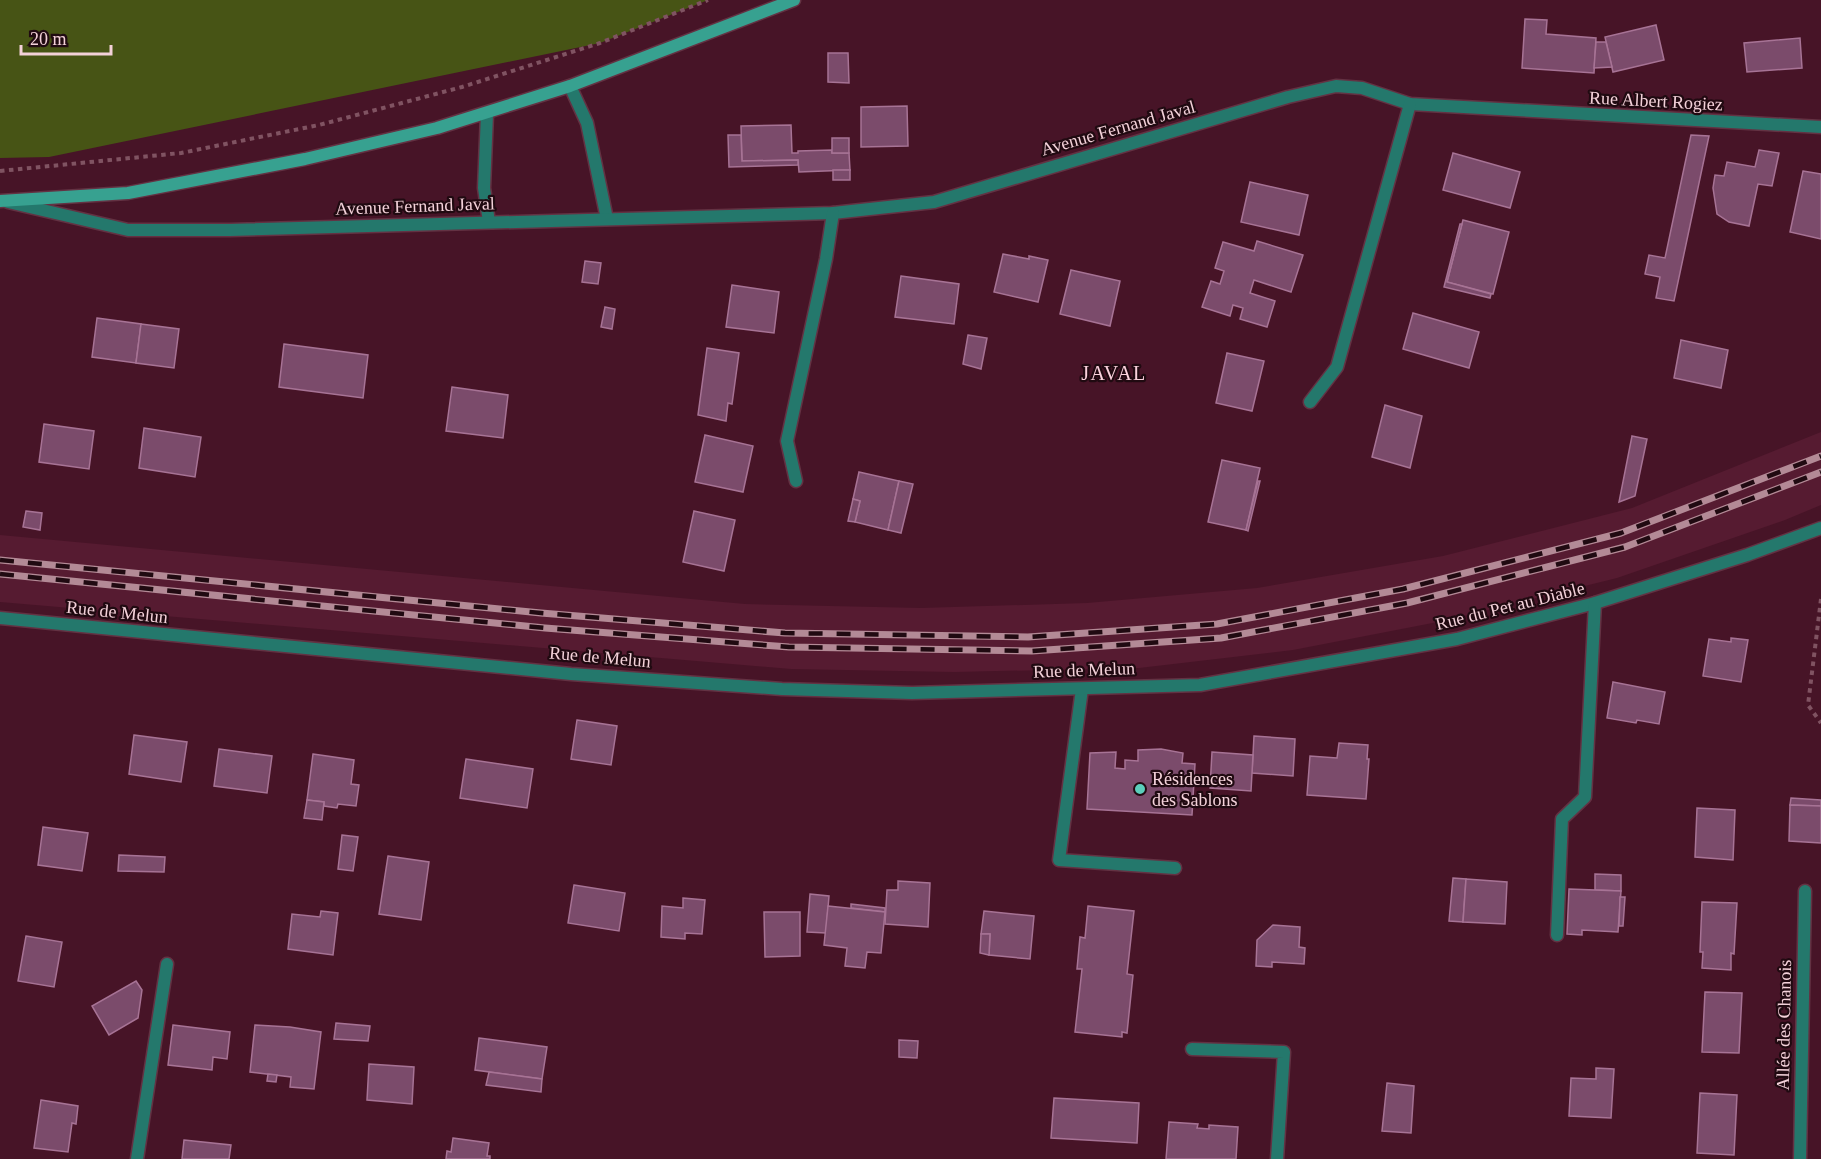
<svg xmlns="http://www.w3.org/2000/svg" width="1821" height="1159" viewBox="0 0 1821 1159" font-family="Georgia,serif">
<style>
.built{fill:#561b31}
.green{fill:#475415}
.building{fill:#7b4b6b;stroke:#a77395;stroke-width:1.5}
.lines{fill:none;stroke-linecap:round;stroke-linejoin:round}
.service-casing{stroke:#633243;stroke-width:15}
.minor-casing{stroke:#633243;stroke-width:15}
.secondary-casing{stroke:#633243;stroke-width:15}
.path{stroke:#805362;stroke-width:4;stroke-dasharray:4.5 4.5;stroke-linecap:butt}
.service{stroke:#24786c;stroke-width:12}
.minor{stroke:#24786c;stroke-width:12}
.secondary{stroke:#37a190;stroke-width:12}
.rail-casing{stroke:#b38a96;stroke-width:7}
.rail{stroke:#200a11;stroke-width:4.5;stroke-dasharray:14;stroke-linecap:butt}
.poi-dot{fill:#5bcebb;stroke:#200a11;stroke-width:2}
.labels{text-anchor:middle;stroke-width:4.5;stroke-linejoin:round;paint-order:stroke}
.street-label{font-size:18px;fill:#f3d1d9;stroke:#200a11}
.poi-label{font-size:18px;fill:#f3d1d9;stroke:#200a11;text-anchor:start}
.neighbourhood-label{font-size:20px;letter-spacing:1.5px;fill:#fbd2dd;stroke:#200a11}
</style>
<rect width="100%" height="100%" fill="#471427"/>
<!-- built -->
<polygon class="built" points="1821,432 1821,505 1785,520 1617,578 1448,620 1293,650 1139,668 954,672 791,669 0,602 0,535 745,604 921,608 1087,603 1257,588 1443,556 1632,508"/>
<!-- green -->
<polygon class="green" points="0,0 708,0 600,43 49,157 0,158"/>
<!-- building -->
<g class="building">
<polygon points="1525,19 1547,20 1546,34 1596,38 1594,73 1522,68"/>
<polygon points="1656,25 1664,60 1613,72 1605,37"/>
<polygon points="1800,38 1802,68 1747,72 1744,43"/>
<polygon points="1596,42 1606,42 1612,67 1594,68"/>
<polygon points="828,53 848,53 849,83 828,82"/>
<polygon points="907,106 908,146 861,147 861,107"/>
<polygon points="791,125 792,153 798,153 798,151 832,150 832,153 849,153 850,170 799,172 798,160 742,161 741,126"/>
<polygon points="728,135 741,135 742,161 798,160 798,165 729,167"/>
<polygon points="1691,135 1709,136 1674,301 1656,298 1660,277 1645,274 1649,255 1665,258"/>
<rect x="832" y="138" width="17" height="15"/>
<polygon points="1759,150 1779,153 1772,186 1758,184 1749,226 1729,222 1717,214 1713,188 1715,175 1724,176 1727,162 1755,167"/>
<polygon points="1453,153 1520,172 1510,208 1443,190"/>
<rect x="833" y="170" width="17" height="10"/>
<polygon points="1803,171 1821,174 1821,239 1790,232"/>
<polygon points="1250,182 1308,195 1299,235 1241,222"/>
<polygon points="1463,220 1509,232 1493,294 1447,282"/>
<polygon points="1460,224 1462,224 1447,282 1491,294 1490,298 1444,287"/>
<polygon points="1257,241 1303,255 1291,292 1254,280 1250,293 1275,301 1267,327 1240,319 1243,308 1233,305 1230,316 1202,307 1211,281 1220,284 1224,271 1215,268 1223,242 1254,251"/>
<polygon points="1003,254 1029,259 1029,256 1048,260 1038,302 994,292"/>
<polygon points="585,261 601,263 598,284 582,282"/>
<polygon points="1071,270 1120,281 1110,326 1060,314"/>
<polygon points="901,276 959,284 954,324 895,317"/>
<polygon points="732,285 779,292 774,333 726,327"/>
<polygon points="605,307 615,309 612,329 601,327"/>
<polygon points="1413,313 1479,332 1469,368 1403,349"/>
<polygon points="97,318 141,324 136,363 92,357"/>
<polygon points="141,324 179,329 174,368 136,363"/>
<polygon points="968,335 987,338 981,369 963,364"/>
<polygon points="1681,340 1728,350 1721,388 1674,378"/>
<polygon points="284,344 368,355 363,398 279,387"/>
<polygon points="707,348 739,353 732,404 728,403 726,421 698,415"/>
<polygon points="1227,353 1264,361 1252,411 1216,403"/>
<polygon points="452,387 508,395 503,438 446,431"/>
<polygon points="1385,405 1422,416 1410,468 1372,457"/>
<polygon points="44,424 94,431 89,469 39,462"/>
<polygon points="144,428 201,437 195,477 139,468"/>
<polygon points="705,435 753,446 743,492 695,482"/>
<polygon points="1632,436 1647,439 1635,496 1619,502"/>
<polygon points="1222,460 1260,468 1246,530 1208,522"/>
<polygon points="859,472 899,481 888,530 855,522 860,501 853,499"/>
<polygon points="899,481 913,484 901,533 888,530"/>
<polygon points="1258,481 1260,481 1248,531 1246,530"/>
<polygon points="853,499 860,501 855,522 848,521"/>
<polygon points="26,511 42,513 40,530 23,527"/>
<polygon points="694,511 735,520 724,571 683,562"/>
<polygon points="1731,638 1748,640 1741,682 1703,676 1709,639 1731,642"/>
<polygon points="1613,682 1665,692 1659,724 1637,720 1636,723 1607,718"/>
<polygon points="577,720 617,726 611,765 571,759"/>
<polygon points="134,735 187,742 181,782 129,774"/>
<polygon points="1254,736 1295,739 1293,776 1252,773"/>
<polygon points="1339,743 1368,745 1367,759 1369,759 1366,799 1307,795 1310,756 1337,758"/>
<polygon points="219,749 272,756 267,793 214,786"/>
<polygon points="1161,749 1183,753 1182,763 1195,764 1192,815 1087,809 1090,753 1116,752 1115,768 1125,769 1125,760 1138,761 1138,750"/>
<polygon points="1212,752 1253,755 1251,791 1210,788"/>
<polygon points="313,754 354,760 351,784 359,785 356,806 338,804 337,808 324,806 324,802 307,800"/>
<polygon points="466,759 533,769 527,808 460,798"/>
<polygon points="1791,798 1821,800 1821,806 1790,805"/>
<polygon points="307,800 324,802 322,820 304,818"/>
<polygon points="1790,805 1821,806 1821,843 1789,841"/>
<polygon points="1697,808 1735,810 1733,860 1695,857"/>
<polygon points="43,827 88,833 82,871 38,865"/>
<polygon points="342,835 358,837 353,871 338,869"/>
<polygon points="119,855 165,857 164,872 118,871"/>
<polygon points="388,856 429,862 421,920 379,914"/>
<polygon points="1595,874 1621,875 1621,891 1595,890"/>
<polygon points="1453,878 1466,879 1463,922 1449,921"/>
<polygon points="1466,879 1507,882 1505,924 1463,922"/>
<polygon points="898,881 930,883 928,927 885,924 887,890 898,890"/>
<polygon points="574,885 625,893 619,931 568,923"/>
<polygon points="1569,889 1621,891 1618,932 1582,930 1582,935 1567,934"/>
<polygon points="810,894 829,896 826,933 807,932"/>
<polygon points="1620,897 1625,897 1623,926 1619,926"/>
<polygon points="683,898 705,900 702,934 685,933 685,939 661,937 662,906 683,908"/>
<polygon points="1702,902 1737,903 1734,954 1731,953 1731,970 1702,968 1703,952 1700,952"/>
<polygon points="851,904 885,908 885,912 851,908"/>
<polygon points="828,906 885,912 881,953 867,952 865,968 845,966 847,948 824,945"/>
<polygon points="1088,906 1134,911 1127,974 1133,975 1127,1033 1122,1032 1122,1037 1075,1032 1082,969 1077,969 1080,937 1085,938"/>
<polygon points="321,911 338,913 333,955 288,949 292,914 320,917"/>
<polygon points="984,911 1034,916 1030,959 989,955 990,934 981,934"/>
<polygon points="764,912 800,912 800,956 765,957"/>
<polygon points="1273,925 1300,927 1299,947 1305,948 1304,964 1272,962 1272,967 1256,966 1257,940"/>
<polygon points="981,934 990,934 989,955 980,953"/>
<polygon points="26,936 62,942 54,987 18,981"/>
<polygon points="136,981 142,990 138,1018 109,1035 92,1006"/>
<polygon points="1705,992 1742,993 1739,1053 1702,1052"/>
<polygon points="336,1023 370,1026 368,1041 334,1039"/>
<polygon points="173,1025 230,1032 227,1059 213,1057 212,1070 168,1065"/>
<polygon points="255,1025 290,1027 321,1032 314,1089 290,1087 291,1077 250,1072"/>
<polygon points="479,1038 547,1047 542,1079 475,1070"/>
<polygon points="899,1040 918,1041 917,1058 899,1057"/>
<polygon points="369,1064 414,1067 412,1104 367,1100"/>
<polygon points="1596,1068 1614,1069 1611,1118 1569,1116 1571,1078 1596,1079"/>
<polygon points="489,1072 542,1079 541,1092 486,1085"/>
<polygon points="268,1074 277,1075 276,1082 267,1081"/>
<polygon points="1387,1083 1414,1086 1411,1133 1382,1131"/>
<polygon points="1700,1093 1737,1095 1734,1155 1697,1153"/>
<polygon points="1054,1098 1139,1103 1137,1143 1051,1138"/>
<polygon points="41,1100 78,1106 76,1124 72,1123 68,1152 34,1148"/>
<polygon points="1169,1122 1198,1124 1197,1128 1209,1129 1209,1125 1238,1127 1236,1159 1166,1159"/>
<polygon points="453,1138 489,1143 487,1156 490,1156 490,1159 446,1159 447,1151 451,1152"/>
<polygon points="184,1140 231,1145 229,1159 182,1159"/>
</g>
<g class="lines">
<defs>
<g id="service">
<polyline points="1082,689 1059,860 1175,868"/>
<polyline points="1192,1049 1284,1052 1277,1159"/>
<polyline points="137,1159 167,964"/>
</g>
<g id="minor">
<polyline points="570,86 587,123 607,219"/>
<polyline points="487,114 484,188 489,222"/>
<polyline points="8,202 128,230 230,230 833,213 934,202 1288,97 1336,86 1362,88 1410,104 1821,127"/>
<polyline points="1310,402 1337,367 1410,104"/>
<polyline points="796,481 787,441 826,259 833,213"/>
<polyline points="0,618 571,674 782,689 912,693 1200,685 1457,639 1595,603 1747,555 1821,528"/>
<polyline points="1557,935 1562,819 1585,797 1595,603"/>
<polyline points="1800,1159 1805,891"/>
</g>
<polyline id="secondary" points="0,201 128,193 305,159 437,128 570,86 794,0"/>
</defs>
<!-- service casing -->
<use href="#service" class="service-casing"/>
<!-- minor casing -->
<use href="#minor" class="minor-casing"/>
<!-- secondary casing -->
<use href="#secondary" class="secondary-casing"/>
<!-- path -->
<g class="path">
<polyline points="0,171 181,153 319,125 462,87 600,43 708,0"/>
<polyline points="1821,599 1808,705 1821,723"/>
</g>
<!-- service -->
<use href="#service" class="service"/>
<!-- minor -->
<use href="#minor" class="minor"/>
<!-- secondary -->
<use href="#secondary" class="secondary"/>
<defs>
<g id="rail">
<polyline points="0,560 541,613 785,633 1028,637 1217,624 1403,589 1621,533 1821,456"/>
<polyline points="0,574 545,628 789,647 1032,651 1221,638 1407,603 1625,547 1821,472"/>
</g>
</defs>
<!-- rail casing -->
<use href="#rail" class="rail-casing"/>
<!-- rail -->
<use href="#rail" class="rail"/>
</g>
<!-- markers -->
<circle class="poi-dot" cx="1140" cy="789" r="6"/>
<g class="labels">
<!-- street labels -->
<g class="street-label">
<text transform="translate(1656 101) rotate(3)" y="6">Rue Albert Rogiez</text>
<text transform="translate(1118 128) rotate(-16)" y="6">Avenue Fernand Javal</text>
<text transform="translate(415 206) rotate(-2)" y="6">Avenue Fernand Javal</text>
<text transform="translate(1510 606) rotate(-14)" y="6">Rue du Pet au Diable</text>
<text transform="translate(117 612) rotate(6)" y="6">Rue de Melun</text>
<text transform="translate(600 657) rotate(5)" y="6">Rue de Melun</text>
<text transform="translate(1084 670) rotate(-2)" y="6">Rue de Melun</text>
<text transform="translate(1784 1025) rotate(-89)" y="6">Allée des Chanois</text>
</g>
<!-- poi labels -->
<g class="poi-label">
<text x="1152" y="785">Résidences<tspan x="1152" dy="21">des Sablons</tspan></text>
</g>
<!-- neighbourhood labels -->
<g class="neighbourhood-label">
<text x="1114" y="380">JAVAL</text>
</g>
</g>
<!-- scale -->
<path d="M21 45v9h90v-9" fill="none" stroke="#f3d1d9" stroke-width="3"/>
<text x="30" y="45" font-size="18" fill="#f3d1d9" stroke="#200a11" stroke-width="4.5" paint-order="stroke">20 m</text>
</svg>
